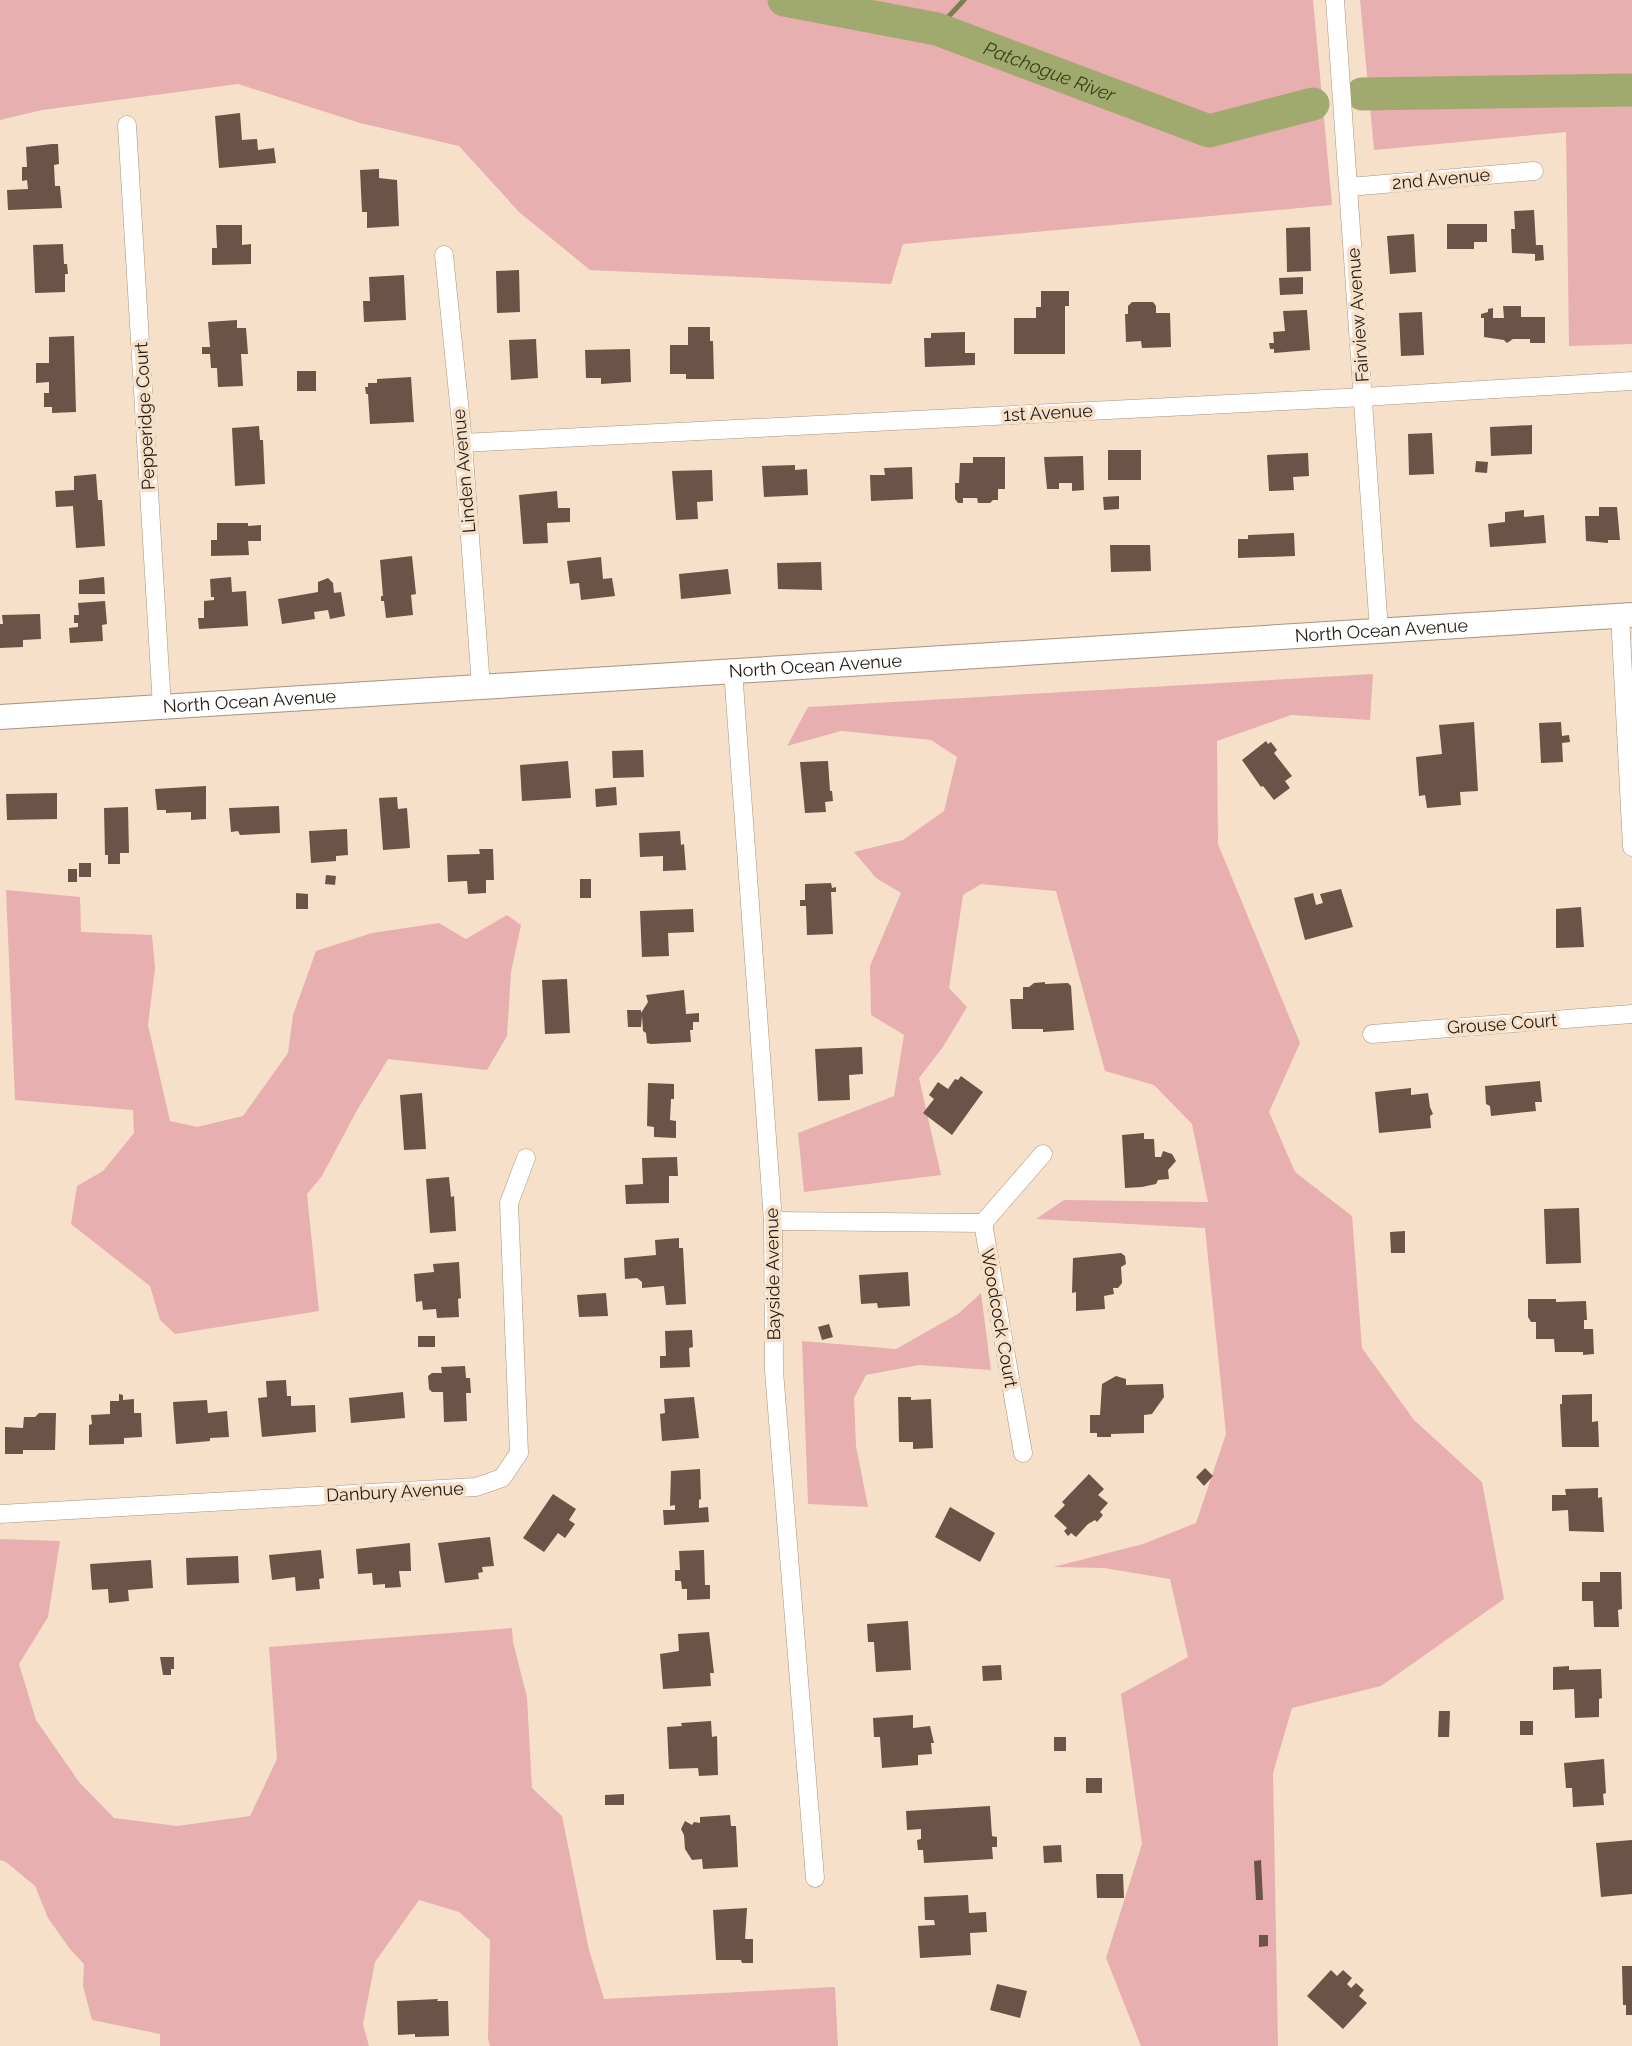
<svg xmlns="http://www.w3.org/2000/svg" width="1632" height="2046" viewBox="0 0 1632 2046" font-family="Raleway,sans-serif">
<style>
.green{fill:#e7afb0}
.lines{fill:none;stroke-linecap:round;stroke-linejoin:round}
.stream{stroke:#7a7f53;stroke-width:5}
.river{stroke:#a0aa6f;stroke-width:33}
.building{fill:#6c5247}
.street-casing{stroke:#a8937d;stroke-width:19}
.secondary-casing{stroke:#a8937d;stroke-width:26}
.street{stroke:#fff;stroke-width:18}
.secondary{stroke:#fff;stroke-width:24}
.labels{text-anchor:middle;stroke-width:7;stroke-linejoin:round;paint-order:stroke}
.street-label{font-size:18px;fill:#221a11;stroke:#f7e0c9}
.water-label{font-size:19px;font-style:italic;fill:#3b4114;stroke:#f7e0c9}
</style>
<rect width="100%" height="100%" fill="#f7e0c9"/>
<!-- green -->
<g class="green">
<polygon points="0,0 1313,0 1332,205 903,244 891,284 590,270 519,212 459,146 360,123 238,84 42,110 0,120"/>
<polygon points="1360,0 1632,0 1632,344 1569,346 1566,132 1374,150"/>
<polygon points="1373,674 1370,720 1291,715 1217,741 1218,844 1300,1043 1269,1112 1295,1172 1352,1216 1362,1348 1414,1420 1482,1482 1504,1599 1381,1686 1292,1708 1273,1773 1278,2046 1141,2046 1106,1958 1142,1844 1121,1694 1188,1657 1170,1579 1104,1568 1053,1567 1143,1544 1196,1523 1226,1434 1205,1228 1036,1219 1064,1200 1208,1202 1192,1124 1154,1085 1105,1071 1056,891 981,884 963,895 949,988 967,1007 943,1047 919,1078 941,1175 804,1192 798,1133 894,1096 904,1035 871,1015 870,966 901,893 876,878 854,852 903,840 944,811 957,757 931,740 841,731 787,746 808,707"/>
<polygon points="6,890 80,897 81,932 152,935 155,968 148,1025 170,1121 197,1127 243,1116 288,1053 293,1015 316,951 372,933 439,923 466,939 507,915 521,925 511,972 507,1036 487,1070 388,1059 356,1112 322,1176 307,1194 319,1311 175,1334 160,1320 150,1286 71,1224 77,1186 103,1171 134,1133 133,1110 15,1100"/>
<polygon points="981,1293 991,1370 919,1365 866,1375 854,1398 856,1446 868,1507 808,1504 802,1341 896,1349 958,1314"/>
<polygon points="0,1539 60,1541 48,1617 19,1664 36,1720 79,1782 114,1818 177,1826 250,1816 277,1759 269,1647 512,1628 513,1642 527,1697 532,1788 562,1816 589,1950 604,1999 835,1987 838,2046 490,2046 488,2039 490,1940 459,1912 419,1900 375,1962 363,2024 369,2046 160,2046 160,2034 92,2020 83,1986 84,1964 70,1949 48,1918 35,1886 6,1862 0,1860"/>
</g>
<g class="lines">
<!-- stream -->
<polyline class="stream" points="937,29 964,0"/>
<!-- river -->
<g class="river">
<path id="s1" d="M784,0l153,29 272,102 104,-27"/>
<polyline points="1362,94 1632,90"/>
</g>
</g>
<!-- building -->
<g class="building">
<polygon points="240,113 242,140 257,139 258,150 274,148 276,163 219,168 215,116"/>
<polygon points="52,144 58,144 59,164 54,165 55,186 60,186 62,208 8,210 7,190 28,189 27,180 22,181 22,167 27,167 26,147"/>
<polygon points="379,169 379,178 397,180 399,226 367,228 367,212 362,212 360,170"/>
<polygon points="1534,210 1536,245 1543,245 1544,260 1535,261 1535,254 1512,253 1511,229 1515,229 1514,211"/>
<polygon points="1447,224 1487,224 1487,242 1474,242 1474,249 1447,249"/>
<polygon points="216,225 242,225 242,245 251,244 251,264 212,265 212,248 217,248"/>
<polygon points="1310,227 1311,271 1287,272 1286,228"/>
<polygon points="1414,234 1416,272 1390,274 1387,236"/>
<polygon points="63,244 64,264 67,264 68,274 65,274 65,292 35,293 33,245"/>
<polygon points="519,270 520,312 497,313 496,271"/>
<polygon points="404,275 406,320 364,322 363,301 370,301 369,277"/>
<polygon points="1303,277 1303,294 1280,295 1279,278"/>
<polygon points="1041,291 1069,291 1069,306 1065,306 1065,354 1014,354 1014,318 1036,318 1036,307 1041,307"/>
<polygon points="1132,302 1153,302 1156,306 1156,313 1170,313 1171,347 1142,348 1141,341 1126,342 1125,314 1128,314 1128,306"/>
<polygon points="1503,306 1521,306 1521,317 1545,317 1545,343 1530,343 1530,339 1513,339 1507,343 1504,340 1484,337 1484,318 1481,318 1481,314 1488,312 1488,309 1493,308 1493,318 1504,318"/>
<polygon points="1307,310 1310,350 1274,353 1274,349 1270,349 1269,343 1274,343 1273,332 1285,331 1283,311"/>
<polygon points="1422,312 1424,355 1401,356 1399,313"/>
<polygon points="237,320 237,328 246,328 248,354 241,354 243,386 218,387 217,368 211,368 210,354 202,354 202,347 210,347 208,322"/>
<polygon points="688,327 710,327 710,341 713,341 714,379 686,379 686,374 670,374 670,345 688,345"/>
<polygon points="965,332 965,353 975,353 975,365 925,367 924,338 931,338 931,333"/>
<polygon points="74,336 76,412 52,413 52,407 44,407 44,393 49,393 49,382 36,383 36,363 49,363 49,337"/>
<polygon points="536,339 538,378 511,380 509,340"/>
<polygon points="630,349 631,382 601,384 601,378 586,378 585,350"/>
<rect x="297" y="371" width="19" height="20"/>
<polygon points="411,377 414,422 370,424 368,394 366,394 365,387 368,387 368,383 377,383 377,379"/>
<polygon points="1532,425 1532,454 1491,456 1490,427"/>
<polygon points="259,426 260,440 263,440 265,484 235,486 232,428"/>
<polygon points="1432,433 1434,474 1409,475 1408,434"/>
<rect x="1108" y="450" width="33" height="30"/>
<polygon points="1308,453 1309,476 1293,477 1294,490 1269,491 1267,455"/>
<polygon points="1083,456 1084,490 1072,491 1072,483 1059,483 1059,489 1047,489 1044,457"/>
<polygon points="973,457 1005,457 1005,489 998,489 998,500 993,500 990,503 978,503 977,498 963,498 963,503 958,503 955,499 955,483 959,483 960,463 973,463"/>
<polygon points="1476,461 1488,462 1487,473 1475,472"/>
<polygon points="795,465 795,470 807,469 808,495 764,497 762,466"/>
<polygon points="912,467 913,499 871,501 870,475 885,475 884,468"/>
<polygon points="712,470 713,501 697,502 698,519 676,520 672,471"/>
<polygon points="96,474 98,500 102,500 105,546 76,548 73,506 56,507 55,491 74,490 74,476"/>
<polygon points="557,491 558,508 570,508 570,522 547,523 548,543 523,544 519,495"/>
<polygon points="1119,496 1119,509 1104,510 1103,497"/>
<polygon points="1599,507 1617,507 1620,540 1608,540 1608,543 1586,541 1585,516 1599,516"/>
<polygon points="1524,510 1524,517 1544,515 1546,543 1490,547 1488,524 1505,522 1505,512"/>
<polygon points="217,523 248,523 248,526 261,525 261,541 248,541 249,555 211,556 211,540 217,540"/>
<polygon points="1294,533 1295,556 1238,558 1238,539 1248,539 1248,535"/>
<polygon points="1110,545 1150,545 1151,571 1111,572"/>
<polygon points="412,556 416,594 411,595 413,615 386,618 384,601 381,601 381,596 383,596 380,560"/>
<polygon points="601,557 603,579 612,578 615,596 581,600 579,583 570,584 567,561"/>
<polygon points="821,562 822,590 778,589 777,563"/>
<polygon points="728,569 731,594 681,599 679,574"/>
<polygon points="104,577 105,594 79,594 79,580"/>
<polygon points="231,577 232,592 246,591 248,626 199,629 198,618 204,618 204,601 214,600 214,597 211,597 210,579"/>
<polygon points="328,578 333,583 334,593 341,592 345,616 330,619 328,610 314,612 315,619 282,624 278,599 318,592 318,582"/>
<polygon points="105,601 107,624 102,625 103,641 70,643 69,628 78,627 78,623 74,623 74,615 79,615 78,603"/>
<polygon points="40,614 41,639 23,640 23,647 0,648 0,624 3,624 2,615"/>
<polygon points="1474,722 1478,791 1460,792 1461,805 1427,808 1425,795 1419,796 1416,757 1442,754 1439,725"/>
<polygon points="1561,722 1562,736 1569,735 1570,742 1562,743 1563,762 1541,763 1539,723"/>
<polygon points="1266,741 1268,744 1271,742 1277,750 1274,753 1292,776 1285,781 1290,788 1274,800 1263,786 1261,787 1242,760"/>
<polygon points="643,750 644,777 613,778 612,751"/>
<polygon points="568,761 571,798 522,801 520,765"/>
<polygon points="828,761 830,791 832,791 833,801 825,802 826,812 805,813 800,762"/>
<polygon points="206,786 206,819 191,820 191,812 166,813 166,810 157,810 155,789"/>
<polygon points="616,787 617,805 596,807 595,789"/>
<polygon points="57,793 57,819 7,820 6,794"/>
<polygon points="397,797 398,809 407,808 410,848 383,850 379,798"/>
<polygon points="279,806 280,833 240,835 238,831 231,832 229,808"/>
<polygon points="128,807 129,853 120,853 120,864 108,864 108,855 105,855 104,808"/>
<polygon points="347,829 348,855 336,856 336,861 311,863 309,831"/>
<polygon points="680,831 681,845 684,844 686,870 663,871 663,856 640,857 639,833"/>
<polygon points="479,849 493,849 494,880 486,880 486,893 468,894 467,881 448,882 447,855 480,854"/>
<rect x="79" y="863" width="12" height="14"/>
<rect x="68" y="869" width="9" height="13"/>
<polygon points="326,875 336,876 335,885 325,884"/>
<rect x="580" y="879" width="11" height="19"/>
<polygon points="831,883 832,888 836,887 836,892 831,892 833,934 807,935 806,906 800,906 800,900 805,900 805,884"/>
<polygon points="1341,889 1353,927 1305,940 1294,898 1313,893 1316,905 1323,903 1320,894"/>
<polygon points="296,893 308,894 308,909 296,909"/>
<polygon points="1581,907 1584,947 1556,948 1556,909"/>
<polygon points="693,909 694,932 668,933 669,956 642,957 640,911"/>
<polygon points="567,979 570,1033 545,1034 542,980"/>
<polygon points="1045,982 1045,984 1068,983 1071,986 1074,1030 1043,1032 1043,1029 1012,1029 1010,999 1023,999 1023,987 1029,987 1034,983"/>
<polygon points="684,990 686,1014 699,1013 699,1022 693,1022 693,1030 690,1030 691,1042 651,1044 647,1043 646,1033 643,1031 642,1016 641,1027 628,1027 627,1010 641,1010 641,1013 648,1002 646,995"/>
<polygon points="862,1047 863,1074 849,1075 850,1100 818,1101 815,1049"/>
<polygon points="961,1076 983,1092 952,1135 923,1113 934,1099 929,1095 938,1082 948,1089 955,1079 958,1080"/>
<polygon points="1540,1081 1542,1102 1535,1102 1536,1111 1491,1116 1490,1106 1486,1104 1485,1086"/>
<polygon points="648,1083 674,1084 674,1099 671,1099 670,1120 676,1121 676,1138 654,1137 654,1127 647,1126"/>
<polygon points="1411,1088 1411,1095 1428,1093 1430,1107 1433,1114 1430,1116 1431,1128 1379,1133 1375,1092"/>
<polygon points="422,1093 426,1149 404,1150 400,1095"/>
<polygon points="1144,1133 1144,1139 1154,1139 1155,1157 1161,1157 1163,1151 1172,1154 1176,1161 1168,1170 1169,1179 1158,1180 1156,1184 1142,1187 1125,1188 1122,1135"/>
<polygon points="677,1157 678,1176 669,1176 669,1203 626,1204 625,1185 643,1184 642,1158"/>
<polygon points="449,1177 451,1197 454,1196 456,1231 430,1233 426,1179"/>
<polygon points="1579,1208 1581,1263 1546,1264 1544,1209"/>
<polygon points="1405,1231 1405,1253 1391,1253 1390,1232"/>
<polygon points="679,1238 679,1248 683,1248 686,1304 666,1305 664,1286 642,1288 642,1282 637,1278 625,1279 624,1258 656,1255 655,1240"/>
<polygon points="1121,1253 1125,1256 1126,1264 1121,1267 1122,1283 1118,1288 1113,1288 1114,1294 1104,1296 1105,1309 1076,1311 1076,1292 1072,1293 1073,1258"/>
<polygon points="459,1262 461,1298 458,1299 459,1317 437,1318 436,1309 423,1310 422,1301 416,1302 414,1274 434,1272 433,1264"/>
<polygon points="908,1272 910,1306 878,1308 877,1303 861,1304 859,1275"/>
<polygon points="606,1293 608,1316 579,1317 577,1295"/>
<polygon points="1528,1299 1556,1299 1556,1302 1586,1301 1587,1320 1584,1320 1584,1329 1593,1329 1594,1354 1583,1355 1583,1352 1555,1352 1554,1339 1536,1339 1536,1322 1531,1322 1528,1317"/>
<polygon points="829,1324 833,1337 822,1340 818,1327"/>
<polygon points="692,1330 693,1347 689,1348 690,1367 660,1368 660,1356 666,1356 665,1331"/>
<rect x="418" y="1336" width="17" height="11"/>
<polygon points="465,1366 466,1378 470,1378 471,1393 466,1393 467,1421 444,1422 443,1392 432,1392 429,1389 428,1376 432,1373 442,1373 441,1367"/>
<polygon points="1116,1376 1126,1379 1126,1385 1163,1384 1164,1397 1152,1414 1144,1415 1144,1433 1111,1434 1111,1437 1097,1437 1097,1433 1090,1433 1090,1415 1100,1415 1102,1384"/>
<polygon points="286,1380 287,1396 291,1396 291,1406 315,1405 316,1432 262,1437 258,1398 267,1397 266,1381"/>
<polygon points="403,1392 405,1418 351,1423 349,1398"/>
<polygon points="119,1394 123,1395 123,1400 134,1399 134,1413 141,1413 142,1437 124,1438 124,1444 89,1445 89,1425 92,1424 91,1415 110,1414 110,1401 119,1401"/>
<polygon points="1592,1394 1592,1422 1598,1421 1599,1447 1562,1447 1560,1404 1562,1404 1562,1395"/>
<polygon points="694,1397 699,1438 662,1441 660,1414 665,1413 664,1399"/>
<polygon points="898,1397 911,1397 911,1400 931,1399 933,1448 913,1449 913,1442 899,1442"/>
<polygon points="207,1400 208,1413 227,1411 229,1437 210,1438 210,1441 176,1444 173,1402"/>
<polygon points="39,1413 56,1413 55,1450 23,1450 23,1454 5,1454 5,1427 23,1428 24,1417 35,1417"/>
<polygon points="1205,1468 1213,1476 1204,1486 1196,1477"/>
<polygon points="700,1469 701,1499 699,1500 699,1508 708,1507 709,1522 664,1525 663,1510 675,1510 675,1505 670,1506 671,1471"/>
<polygon points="1089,1474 1104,1489 1098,1495 1108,1503 1100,1512 1103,1515 1097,1522 1095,1520 1088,1524 1076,1537 1071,1533 1068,1536 1064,1531 1067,1528 1054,1516 1065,1505 1062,1502"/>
<polygon points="1598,1488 1598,1498 1602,1497 1604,1532 1569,1531 1568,1510 1552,1511 1552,1495 1566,1495 1565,1489"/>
<polygon points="553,1494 576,1509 569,1520 575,1524 565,1538 558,1533 544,1552 523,1538"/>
<polygon points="950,1507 995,1533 980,1562 935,1537"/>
<polygon points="490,1537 494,1566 482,1567 483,1572 478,1573 479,1579 445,1583 438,1543"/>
<polygon points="410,1543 411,1571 399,1571 401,1587 385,1588 385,1584 373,1585 372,1573 358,1574 356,1549"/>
<polygon points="321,1550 324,1578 319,1579 320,1589 296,1591 295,1577 272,1580 269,1555"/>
<polygon points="704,1550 705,1585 710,1585 710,1599 687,1600 687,1589 682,1589 681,1581 675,1581 675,1570 680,1570 679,1551"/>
<polygon points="238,1556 239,1583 187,1585 186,1558"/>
<polygon points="151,1560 153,1588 128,1590 129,1601 109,1603 108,1589 92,1590 90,1564"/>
<polygon points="1600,1572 1621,1572 1622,1609 1618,1610 1619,1627 1594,1627 1593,1601 1582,1601 1582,1582 1600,1582"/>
<polygon points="908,1621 911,1670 876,1672 874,1642 868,1642 867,1624"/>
<polygon points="709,1632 714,1673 710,1673 711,1686 663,1689 660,1654 679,1651 678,1634"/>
<polygon points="160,1657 174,1657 174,1669 171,1669 171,1675 163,1675"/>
<polygon points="1001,1665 1002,1680 983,1681 982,1666"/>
<polygon points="1569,1666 1569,1670 1601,1669 1602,1698 1599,1699 1599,1717 1575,1718 1574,1689 1553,1690 1553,1667"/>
<polygon points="1439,1711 1450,1711 1449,1737 1438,1737"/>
<polygon points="913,1715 913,1728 930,1726 934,1743 931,1743 932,1754 918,1755 918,1765 882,1768 880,1737 874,1737 873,1718"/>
<polygon points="711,1721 712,1737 717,1736 718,1775 699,1776 698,1768 669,1769 667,1727 682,1726 681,1723"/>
<rect x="1520" y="1721" width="13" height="14"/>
<rect x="1054" y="1737" width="12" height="14"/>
<polygon points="1604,1759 1606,1793 1603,1794 1604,1805 1573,1807 1572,1788 1566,1788 1564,1763"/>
<rect x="1086" y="1778" width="16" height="15"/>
<polygon points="624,1794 624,1805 605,1805 605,1795"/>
<polygon points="990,1806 992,1836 997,1837 997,1847 992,1847 993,1859 924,1863 923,1850 918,1850 917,1840 921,1839 921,1829 907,1830 906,1811"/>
<polygon points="730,1815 731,1826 736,1826 738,1867 703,1869 702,1859 692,1860 685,1849 684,1835 681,1829 685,1821 692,1825 694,1822 700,1823 700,1817"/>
<polygon points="1632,1840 1632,1894 1601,1897 1596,1843"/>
<polygon points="1061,1845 1062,1862 1044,1863 1043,1846"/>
<polygon points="1261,1860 1263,1900 1256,1900 1254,1861"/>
<polygon points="1096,1874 1123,1874 1124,1898 1097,1898"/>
<polygon points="968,1895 969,1913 986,1912 987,1932 970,1933 971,1955 920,1958 918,1926 935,1925 934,1920 925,1920 924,1897"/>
<polygon points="747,1908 745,1939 753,1939 753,1963 742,1963 741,1960 716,1960 713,1910"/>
<polygon points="1259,1935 1268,1935 1268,1946 1259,1947"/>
<polygon points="1622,1966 1632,1966 1632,2015 1626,2015 1626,2005 1623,2005"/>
<polygon points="1331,1970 1337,1976 1343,1970 1352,1978 1347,1984 1351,1988 1356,1983 1364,1990 1359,1996 1367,2003 1343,2029 1307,1996"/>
<polygon points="997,1984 1027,1991 1020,2018 990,2010"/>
<polygon points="438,1999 437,2001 448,2001 449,2036 415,2037 415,2034 398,2035 397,2001"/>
</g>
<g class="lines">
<defs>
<g id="street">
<polyline points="1335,0 1379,631"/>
<polyline points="127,125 162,707"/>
<polyline points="1349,187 1534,171"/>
<polyline points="444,255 463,443 481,686"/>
<polyline points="463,443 1364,397 1632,381"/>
<polyline points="1620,615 1632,847"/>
<polyline points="733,670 773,1221 774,1371 815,1878"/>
<polyline points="1372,1034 1632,1014"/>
<polyline points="773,1221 983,1223"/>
<polyline points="983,1223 1023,1453"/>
<polyline points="983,1223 1043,1154"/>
<polyline points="0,1514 476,1487 502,1478 519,1453 509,1203 526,1158"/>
</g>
<g id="secondary">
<path id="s2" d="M0,717l1632,-102"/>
</g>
</defs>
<!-- street casing -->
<use href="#street" class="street-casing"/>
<!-- secondary casing -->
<use href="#secondary" class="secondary-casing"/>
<!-- street -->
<use href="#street" class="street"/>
<!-- secondary -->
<use href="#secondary" class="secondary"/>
</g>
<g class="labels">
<!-- street labels -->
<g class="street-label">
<text transform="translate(1441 179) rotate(-5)" y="6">2nd Avenue</text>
<text transform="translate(1358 315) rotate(-94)" y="6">Fairview Avenue</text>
<text transform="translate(1048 413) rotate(-3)" y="6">1st Avenue</text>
<text transform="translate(145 416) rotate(-93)" y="6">Pepperidge Court</text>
<text transform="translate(464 471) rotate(-95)" y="6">Linden Avenue</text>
<text dy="6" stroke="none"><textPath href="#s2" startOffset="1384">North Ocean Avenue</textPath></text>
<text dy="6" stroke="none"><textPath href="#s2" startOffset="817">North Ocean Avenue</textPath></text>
<text dy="6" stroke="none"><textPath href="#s2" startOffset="250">North Ocean Avenue</textPath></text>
<text transform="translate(1502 1024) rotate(-4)" y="6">Grouse Court</text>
<text transform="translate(773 1274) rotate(-91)" y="6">Bayside Avenue</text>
<text transform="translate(999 1318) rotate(80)" y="6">Woodcock Court</text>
<text transform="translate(395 1492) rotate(-3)" y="6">Danbury Avenue</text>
</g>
<!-- water labels -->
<g class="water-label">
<text dy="7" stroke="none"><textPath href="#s1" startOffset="276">Patchogue River</textPath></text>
</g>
</g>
</svg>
